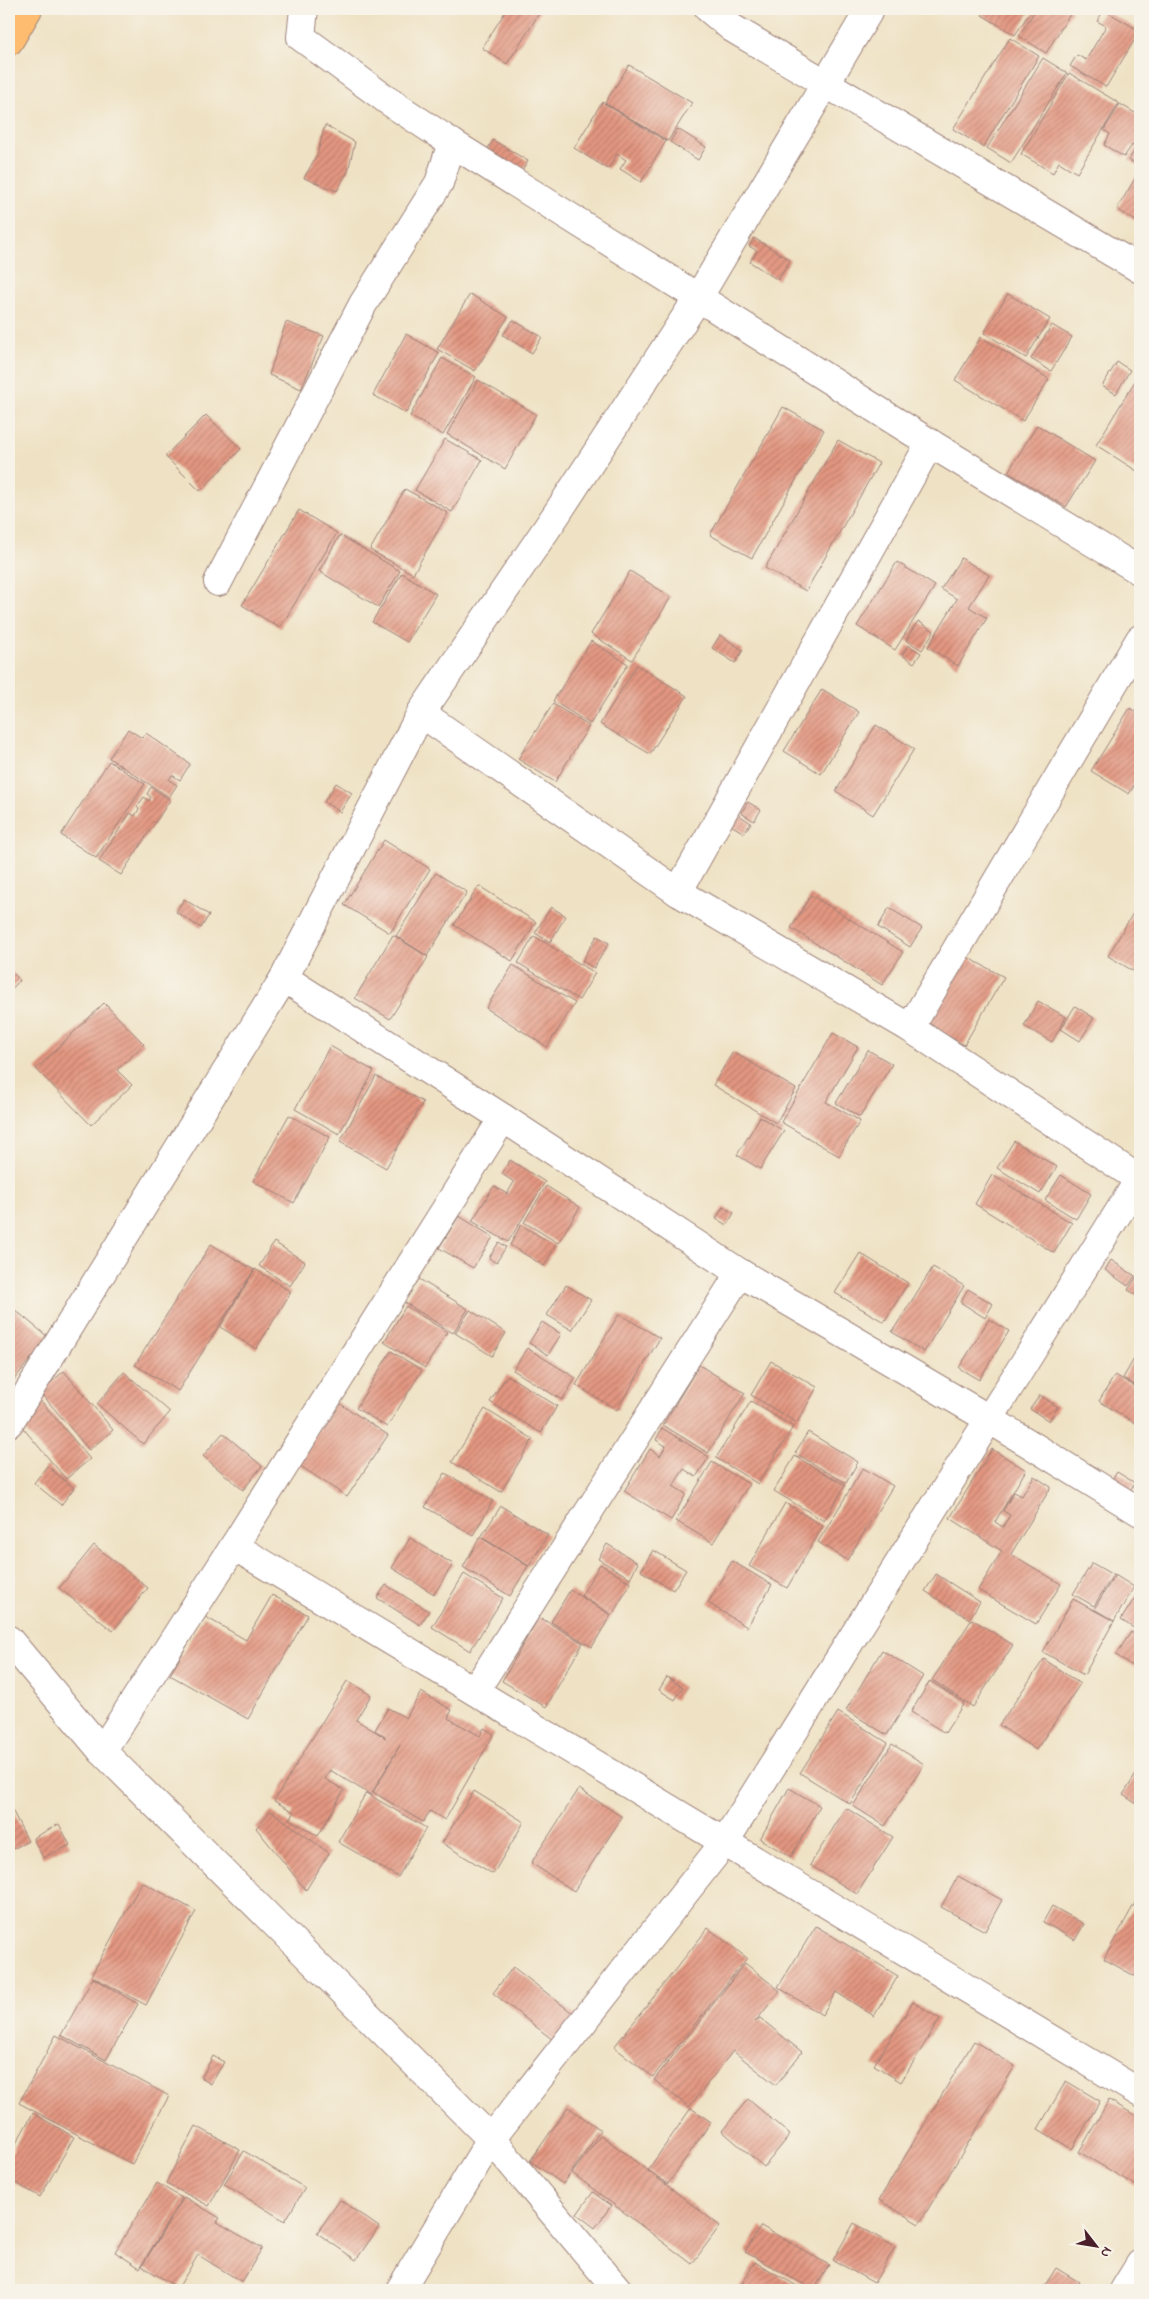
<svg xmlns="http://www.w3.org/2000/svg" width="1149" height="2299" viewBox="0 0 1149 2299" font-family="'Indie Flower',sans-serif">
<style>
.building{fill:url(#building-hatch)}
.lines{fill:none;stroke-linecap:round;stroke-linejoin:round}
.minor-casing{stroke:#9c8078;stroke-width:30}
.trunk-casing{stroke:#9c8078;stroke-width:30}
.minor{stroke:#fff;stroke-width:28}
.trunk{stroke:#febc70;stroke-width:28}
</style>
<defs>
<pattern id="building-hatch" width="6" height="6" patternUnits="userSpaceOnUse" patternTransform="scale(1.25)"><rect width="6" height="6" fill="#e39781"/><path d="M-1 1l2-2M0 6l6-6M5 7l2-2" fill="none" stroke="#ba7b6a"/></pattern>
</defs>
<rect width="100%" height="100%" fill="#f7f3e8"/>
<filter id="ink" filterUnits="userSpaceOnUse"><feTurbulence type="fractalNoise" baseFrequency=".02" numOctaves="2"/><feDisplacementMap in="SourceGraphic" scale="10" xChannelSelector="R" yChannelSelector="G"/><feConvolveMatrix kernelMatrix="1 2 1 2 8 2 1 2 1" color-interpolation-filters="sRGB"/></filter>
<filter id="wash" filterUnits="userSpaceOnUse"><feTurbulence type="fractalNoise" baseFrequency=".0096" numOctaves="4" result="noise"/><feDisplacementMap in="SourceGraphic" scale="20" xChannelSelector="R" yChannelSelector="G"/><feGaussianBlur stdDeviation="1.12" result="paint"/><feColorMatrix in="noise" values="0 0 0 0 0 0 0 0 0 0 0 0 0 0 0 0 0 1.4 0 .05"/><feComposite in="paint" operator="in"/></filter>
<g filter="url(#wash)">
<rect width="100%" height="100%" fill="#efe2c4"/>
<g id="blocks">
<!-- building -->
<g class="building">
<polygon points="507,9 534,9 540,12 507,64 482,48"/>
<polygon points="986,9 1032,9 1015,35 982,15"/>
<polygon points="1036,9 1069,9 1072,11 1046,53 1019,36"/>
<polygon points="1104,10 1140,31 1106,87 1070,66 1077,55 1086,60 1106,26 1097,21"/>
<polygon points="1010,38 1039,56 983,147 953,129"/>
<polygon points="1043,58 1067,73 1011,163 987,148"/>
<polygon points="629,65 692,103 668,141 605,103"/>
<polygon points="1069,73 1119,103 1077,173 1059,162 1053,173 1021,154"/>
<polygon points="602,102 666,141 641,182 620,169 626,160 617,154 608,169 574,148"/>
<polygon points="1120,104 1140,116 1140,167 1129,160 1136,148 1132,145 1124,157 1104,145 1110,134 1104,130"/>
<polygon points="325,125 355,142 348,171 337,191 304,178 317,155"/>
<polygon points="678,129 706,147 698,160 670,142"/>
<polygon points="493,140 528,161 517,179 482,158"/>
<polygon points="1140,170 1140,224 1117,209"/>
<polygon points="754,238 790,260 778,280 750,262 757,251 749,246"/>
<polygon points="470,294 508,317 475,371 437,349"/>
<polygon points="1008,294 1050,319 1026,358 984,333"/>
<polygon points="513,320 542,337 532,353 503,335"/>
<polygon points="286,322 324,336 301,389 269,375"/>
<polygon points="1052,325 1072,337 1051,371 1031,359"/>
<polygon points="406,334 439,353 406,413 373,395"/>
<polygon points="981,337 1049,379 1023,421 955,380"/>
<polygon points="442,358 476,377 443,435 410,416"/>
<polygon points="1117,362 1130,370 1116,394 1102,386"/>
<polygon points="478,380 536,414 505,469 447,434"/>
<polygon points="1135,381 1140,384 1140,473 1096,445"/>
<polygon points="783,407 824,430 752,558 710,535"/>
<polygon points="206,415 241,449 200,491 165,456"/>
<polygon points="1037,425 1095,461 1066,507 1008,472"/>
<polygon points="445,439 482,460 452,512 415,490"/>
<polygon points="838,440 879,463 806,591 765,568"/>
<polygon points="405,489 448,513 413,574 370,550"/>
<polygon points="299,510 337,533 280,628 242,605"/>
<polygon points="340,535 400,571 378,607 319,571"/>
<polygon points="961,558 989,575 969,607 987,618 958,666 928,647 957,599 941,589"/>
<polygon points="897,562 935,586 895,650 857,626"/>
<polygon points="630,571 671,597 632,660 591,634"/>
<polygon points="402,573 436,594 407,642 372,622"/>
<polygon points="918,621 934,631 922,650 906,640"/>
<polygon points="720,635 743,650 735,663 712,648"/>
<polygon points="591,641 628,664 590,724 553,701"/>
<polygon points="908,645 921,653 914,663 902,655"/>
<polygon points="637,665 687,696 650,754 600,724"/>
<polygon points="822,689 859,712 821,774 784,751"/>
<polygon points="553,704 589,726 555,782 518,759"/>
<polygon points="1130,708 1140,714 1140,776 1129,794 1091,771"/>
<polygon points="876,725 914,749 873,815 836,791"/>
<polygon points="128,729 142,738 146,733 190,764 180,780 172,775 169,780 177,785 169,797 109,758"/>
<polygon points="109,761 145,784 96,858 61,835"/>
<polygon points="336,783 352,793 340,812 324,802"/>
<polygon points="151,787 170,800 121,875 99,861 130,813 135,816 139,809 137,807 144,797 149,801 151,797 147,794"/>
<polygon points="748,802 761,810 754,821 741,813"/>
<polygon points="736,813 751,823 744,833 729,824"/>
<polygon points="384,840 430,869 390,933 344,905"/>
<polygon points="436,873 467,892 427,956 396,936"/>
<polygon points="479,886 536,922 512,961 454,925"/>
<polygon points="811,895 903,952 882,985 791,928"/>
<polygon points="184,899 209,915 201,928 176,912"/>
<polygon points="1140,901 1140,975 1108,956"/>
<polygon points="551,907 566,916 550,942 535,933"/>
<polygon points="889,908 922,928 910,947 878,927"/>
<polygon points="393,935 428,957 390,1019 355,998"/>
<polygon points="534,936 595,973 579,1000 518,963"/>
<polygon points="597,936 609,943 594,968 582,961"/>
<polygon points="967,957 1004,977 964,1045 928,1024"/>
<polygon points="513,965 575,1003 547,1047 486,1008"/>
<polygon points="9,969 20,980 9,992"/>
<polygon points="1038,1001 1066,1017 1052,1042 1024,1026"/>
<polygon points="104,1003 144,1044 117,1070 132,1085 91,1125 36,1069"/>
<polygon points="1075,1006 1094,1018 1080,1041 1061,1029"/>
<polygon points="833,1033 858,1047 826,1102 860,1121 839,1156 781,1122"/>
<polygon points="330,1046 374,1071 339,1134 295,1109"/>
<polygon points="868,1050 892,1064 860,1117 836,1103"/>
<polygon points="733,1052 796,1089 776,1123 713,1085"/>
<polygon points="376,1076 423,1102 386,1168 340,1142"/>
<polygon points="289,1115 330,1137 294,1203 253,1181"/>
<polygon points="760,1117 784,1131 760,1169 737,1155"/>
<polygon points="1014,1141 1057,1167 1040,1194 997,1168"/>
<polygon points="510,1160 545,1182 508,1242 472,1221 494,1186 507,1194 514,1182 502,1174"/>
<polygon points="992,1175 1072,1223 1054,1253 975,1204"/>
<polygon points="1061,1175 1091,1194 1076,1219 1045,1200"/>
<polygon points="546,1186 580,1207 558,1243 524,1222"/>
<polygon points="723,1207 734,1213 727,1225 716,1219"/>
<polygon points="459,1216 493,1237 473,1268 439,1248"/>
<polygon points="521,1225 556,1246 544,1266 510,1245"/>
<polygon points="274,1242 305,1262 290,1286 259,1266"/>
<polygon points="499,1242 506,1247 496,1263 489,1258"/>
<polygon points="211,1244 254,1270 178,1391 135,1365"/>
<polygon points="860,1253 908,1283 884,1322 835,1293"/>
<polygon points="1111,1260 1135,1276 1128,1286 1105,1270"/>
<polygon points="933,1267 964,1286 924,1352 892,1332"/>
<polygon points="255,1269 291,1292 256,1349 220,1327"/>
<polygon points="1140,1271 1140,1297 1128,1290"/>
<polygon points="419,1279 468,1309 453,1333 404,1302"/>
<polygon points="566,1285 591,1300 572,1330 547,1315"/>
<polygon points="968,1289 993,1304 985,1318 960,1302"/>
<polygon points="9,1305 48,1337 9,1386"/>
<polygon points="406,1306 447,1332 425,1368 384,1342"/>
<polygon points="470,1310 506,1333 492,1356 455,1333"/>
<polygon points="619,1314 660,1338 617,1410 576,1385"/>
<polygon points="989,1319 1009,1331 979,1380 959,1368"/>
<polygon points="542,1322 561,1334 548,1355 529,1343"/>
<polygon points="527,1348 576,1378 562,1400 513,1370"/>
<polygon points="391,1351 422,1370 387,1427 356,1408"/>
<polygon points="1138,1352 1140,1353 1140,1388 1123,1378"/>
<polygon points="771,1361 817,1387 797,1423 751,1395"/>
<polygon points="699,1365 745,1393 708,1453 663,1425"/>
<polygon points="64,1371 113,1430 89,1450 40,1392"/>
<polygon points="124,1372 170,1412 143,1444 97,1404"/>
<polygon points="507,1375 557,1406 541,1433 490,1402"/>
<polygon points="1115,1375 1140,1389 1140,1426 1099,1401"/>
<polygon points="1040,1395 1058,1407 1049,1421 1030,1409"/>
<polygon points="41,1401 90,1459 66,1479 17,1421"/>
<polygon points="336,1401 388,1435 347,1497 296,1463"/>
<polygon points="751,1401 793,1427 758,1484 716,1458"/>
<polygon points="485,1409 533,1439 501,1492 452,1462"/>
<polygon points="662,1428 709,1457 696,1477 684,1469 673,1486 686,1494 671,1520 624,1491 650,1449 660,1456 666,1446 656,1440"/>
<polygon points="808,1432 858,1462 846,1483 795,1453"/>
<polygon points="223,1433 262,1466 243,1490 203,1456"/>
<polygon points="992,1449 1026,1470 995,1522 1003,1527 1010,1515 1003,1511 1014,1492 1022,1496 1034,1476 1051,1487 1011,1554 1061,1584 1036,1624 978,1590 1002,1551 950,1518"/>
<polygon points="795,1456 845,1485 824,1521 774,1491"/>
<polygon points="712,1462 749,1484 713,1543 676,1521"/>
<polygon points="47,1466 74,1488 61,1505 34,1483"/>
<polygon points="863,1468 893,1486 847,1560 818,1542"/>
<polygon points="1117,1472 1135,1483 1125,1497 1108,1486"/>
<polygon points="445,1473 493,1501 473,1535 425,1507"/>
<polygon points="785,1503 823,1526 787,1588 749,1566"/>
<polygon points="501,1506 548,1535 529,1566 481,1537"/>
<polygon points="480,1537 528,1566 510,1596 463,1567"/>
<polygon points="410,1538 453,1564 434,1594 392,1568"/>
<polygon points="607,1544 638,1563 630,1578 598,1559"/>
<polygon points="94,1545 148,1588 113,1631 59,1588"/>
<polygon points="653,1550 686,1570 673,1590 641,1571"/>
<polygon points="732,1561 772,1585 747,1627 708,1603"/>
<polygon points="1092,1563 1113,1575 1094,1606 1073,1594"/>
<polygon points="600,1564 631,1583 612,1615 581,1596"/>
<polygon points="464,1574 503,1598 470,1651 432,1627"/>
<polygon points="936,1574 980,1602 969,1619 925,1591"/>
<polygon points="1115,1575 1134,1587 1114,1621 1094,1609"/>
<polygon points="386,1585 429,1611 420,1625 377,1598"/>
<polygon points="1140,1589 1140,1632 1121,1620"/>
<polygon points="570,1590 611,1615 592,1647 551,1622"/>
<polygon points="272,1595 308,1615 248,1719 170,1675 204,1616 246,1640"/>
<polygon points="1073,1599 1114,1621 1084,1675 1043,1652"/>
<polygon points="539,1617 583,1643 546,1707 502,1681"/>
<polygon points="972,1619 1013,1645 973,1707 932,1680"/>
<polygon points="1131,1632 1140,1638 1140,1671 1116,1655"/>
<polygon points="882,1650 923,1676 887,1735 846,1710"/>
<polygon points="1044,1659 1080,1684 1036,1750 999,1725"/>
<polygon points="667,1677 683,1687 675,1700 659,1690"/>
<polygon points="347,1681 371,1695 356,1720 386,1738 375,1730 388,1708 406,1718 421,1692 452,1710 448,1718 480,1736 484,1728 494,1734 445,1820 430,1811 423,1822 373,1792 400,1745 371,1795 330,1770 325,1779 344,1790 318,1836 289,1819 294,1812 274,1801"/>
<polygon points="930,1681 964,1703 945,1733 911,1712"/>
<polygon points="838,1712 888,1743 850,1804 800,1773"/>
<polygon points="892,1744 924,1764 885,1826 853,1806"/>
<polygon points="1140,1768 1140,1806 1123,1795"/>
<polygon points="789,1788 820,1806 791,1857 760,1839"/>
<polygon points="579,1789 622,1817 574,1891 531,1863"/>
<polygon points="474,1791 524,1822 493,1874 442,1843"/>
<polygon points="366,1793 426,1828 398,1877 338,1842"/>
<polygon points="9,1804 28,1841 9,1851"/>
<polygon points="846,1808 893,1837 857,1894 810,1865"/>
<polygon points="271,1811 329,1853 306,1890 256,1828"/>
<polygon points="59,1824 70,1845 43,1858 33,1838"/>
<polygon points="958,1876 1002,1900 985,1931 941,1907"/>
<polygon points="142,1882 196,1911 146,2005 91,1976"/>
<polygon points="1136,1901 1140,1904 1140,1979 1104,1959"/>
<polygon points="1052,1906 1084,1924 1075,1940 1043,1922"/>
<polygon points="816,1926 898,1976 874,2016 836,1992 822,2015 778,1987"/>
<polygon points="708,1928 747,1958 653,2077 614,2047"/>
<polygon points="745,1963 780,1991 755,2022 760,2018 802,2052 776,2085 733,2051 689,2107 654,2080"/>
<polygon points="513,1967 579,2018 558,2044 493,1993"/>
<polygon points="93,1978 138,2004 106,2060 61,2035"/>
<polygon points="913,2002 940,2019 901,2082 874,2065"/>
<polygon points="56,2035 169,2096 132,2164 19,2103"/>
<polygon points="974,2041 1015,2066 919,2224 879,2200"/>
<polygon points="213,2056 224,2062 211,2084 201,2078"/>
<polygon points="1066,2081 1100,2101 1072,2149 1038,2129"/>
<polygon points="748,2099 790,2135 764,2167 722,2131"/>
<polygon points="1109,2100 1140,2118 1140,2188 1079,2152"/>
<polygon points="568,2107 601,2130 563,2184 530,2161"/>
<polygon points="691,2108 711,2122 668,2184 648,2170"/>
<polygon points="33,2113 74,2137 40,2197 9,2179 9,2156"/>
<polygon points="196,2126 240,2150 209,2206 166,2183"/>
<polygon points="601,2135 720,2226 692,2264 572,2173"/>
<polygon points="244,2151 305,2188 285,2221 224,2184"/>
<polygon points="157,2183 182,2198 140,2268 115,2252"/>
<polygon points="593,2192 611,2206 595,2228 577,2214"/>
<polygon points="184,2197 220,2218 217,2222 262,2248 242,2282 198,2255 178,2288 142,2266"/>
<polygon points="340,2200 379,2227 356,2260 317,2233"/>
<polygon points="854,2223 895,2247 874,2283 833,2260"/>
<polygon points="761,2226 829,2265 814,2290 745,2252"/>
<polygon points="755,2262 799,2287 798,2290 738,2290"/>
<polygon points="1056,2268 1079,2282 1074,2290 1042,2290"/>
</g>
</g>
</g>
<g filter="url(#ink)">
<use href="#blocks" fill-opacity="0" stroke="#9c8078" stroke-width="1"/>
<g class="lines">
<defs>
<g id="minor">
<polyline points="304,9 301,37 387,100 452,143 930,443 1140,571"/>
<polyline points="709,9 732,28 1140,269"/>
<polyline points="218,582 363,304 439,183 452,143"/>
<polyline points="421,713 678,892 910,1028 1139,1179"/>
<polyline points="678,892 930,443"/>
<polyline points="284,978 503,1118 740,1273 989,1419 1140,1512"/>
<polyline points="910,1028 1140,639"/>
<polyline points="9,1423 284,978 421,713 556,515 698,298 870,9"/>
<polyline points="234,1546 1140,2093"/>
<polyline points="9,1640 102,1751 491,2139 618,2290"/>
<polyline points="475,1691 740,1273"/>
<polyline points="102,1751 234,1546 503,1118"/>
<polyline points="400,2290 491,2139 724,1843 1140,1178"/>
<polyline points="1124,2290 1140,2264"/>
</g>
<polyline id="trunk" points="9,41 28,9"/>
</defs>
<!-- minor casing -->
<use href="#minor" class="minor-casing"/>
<!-- trunk casing -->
<use href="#trunk" class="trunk-casing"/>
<!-- minor -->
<use href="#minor" class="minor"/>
<!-- trunk -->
<use href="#trunk" class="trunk"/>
</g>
</g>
<!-- margin -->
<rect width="1149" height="2299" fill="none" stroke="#f7f3e8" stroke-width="30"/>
<!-- north arrow -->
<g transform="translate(1096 2246) rotate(121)" stroke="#f7f3e8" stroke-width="4" paint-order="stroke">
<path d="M0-4L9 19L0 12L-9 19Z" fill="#4a1f2b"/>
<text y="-8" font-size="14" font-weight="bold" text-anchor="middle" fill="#4a1f2b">N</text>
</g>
</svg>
